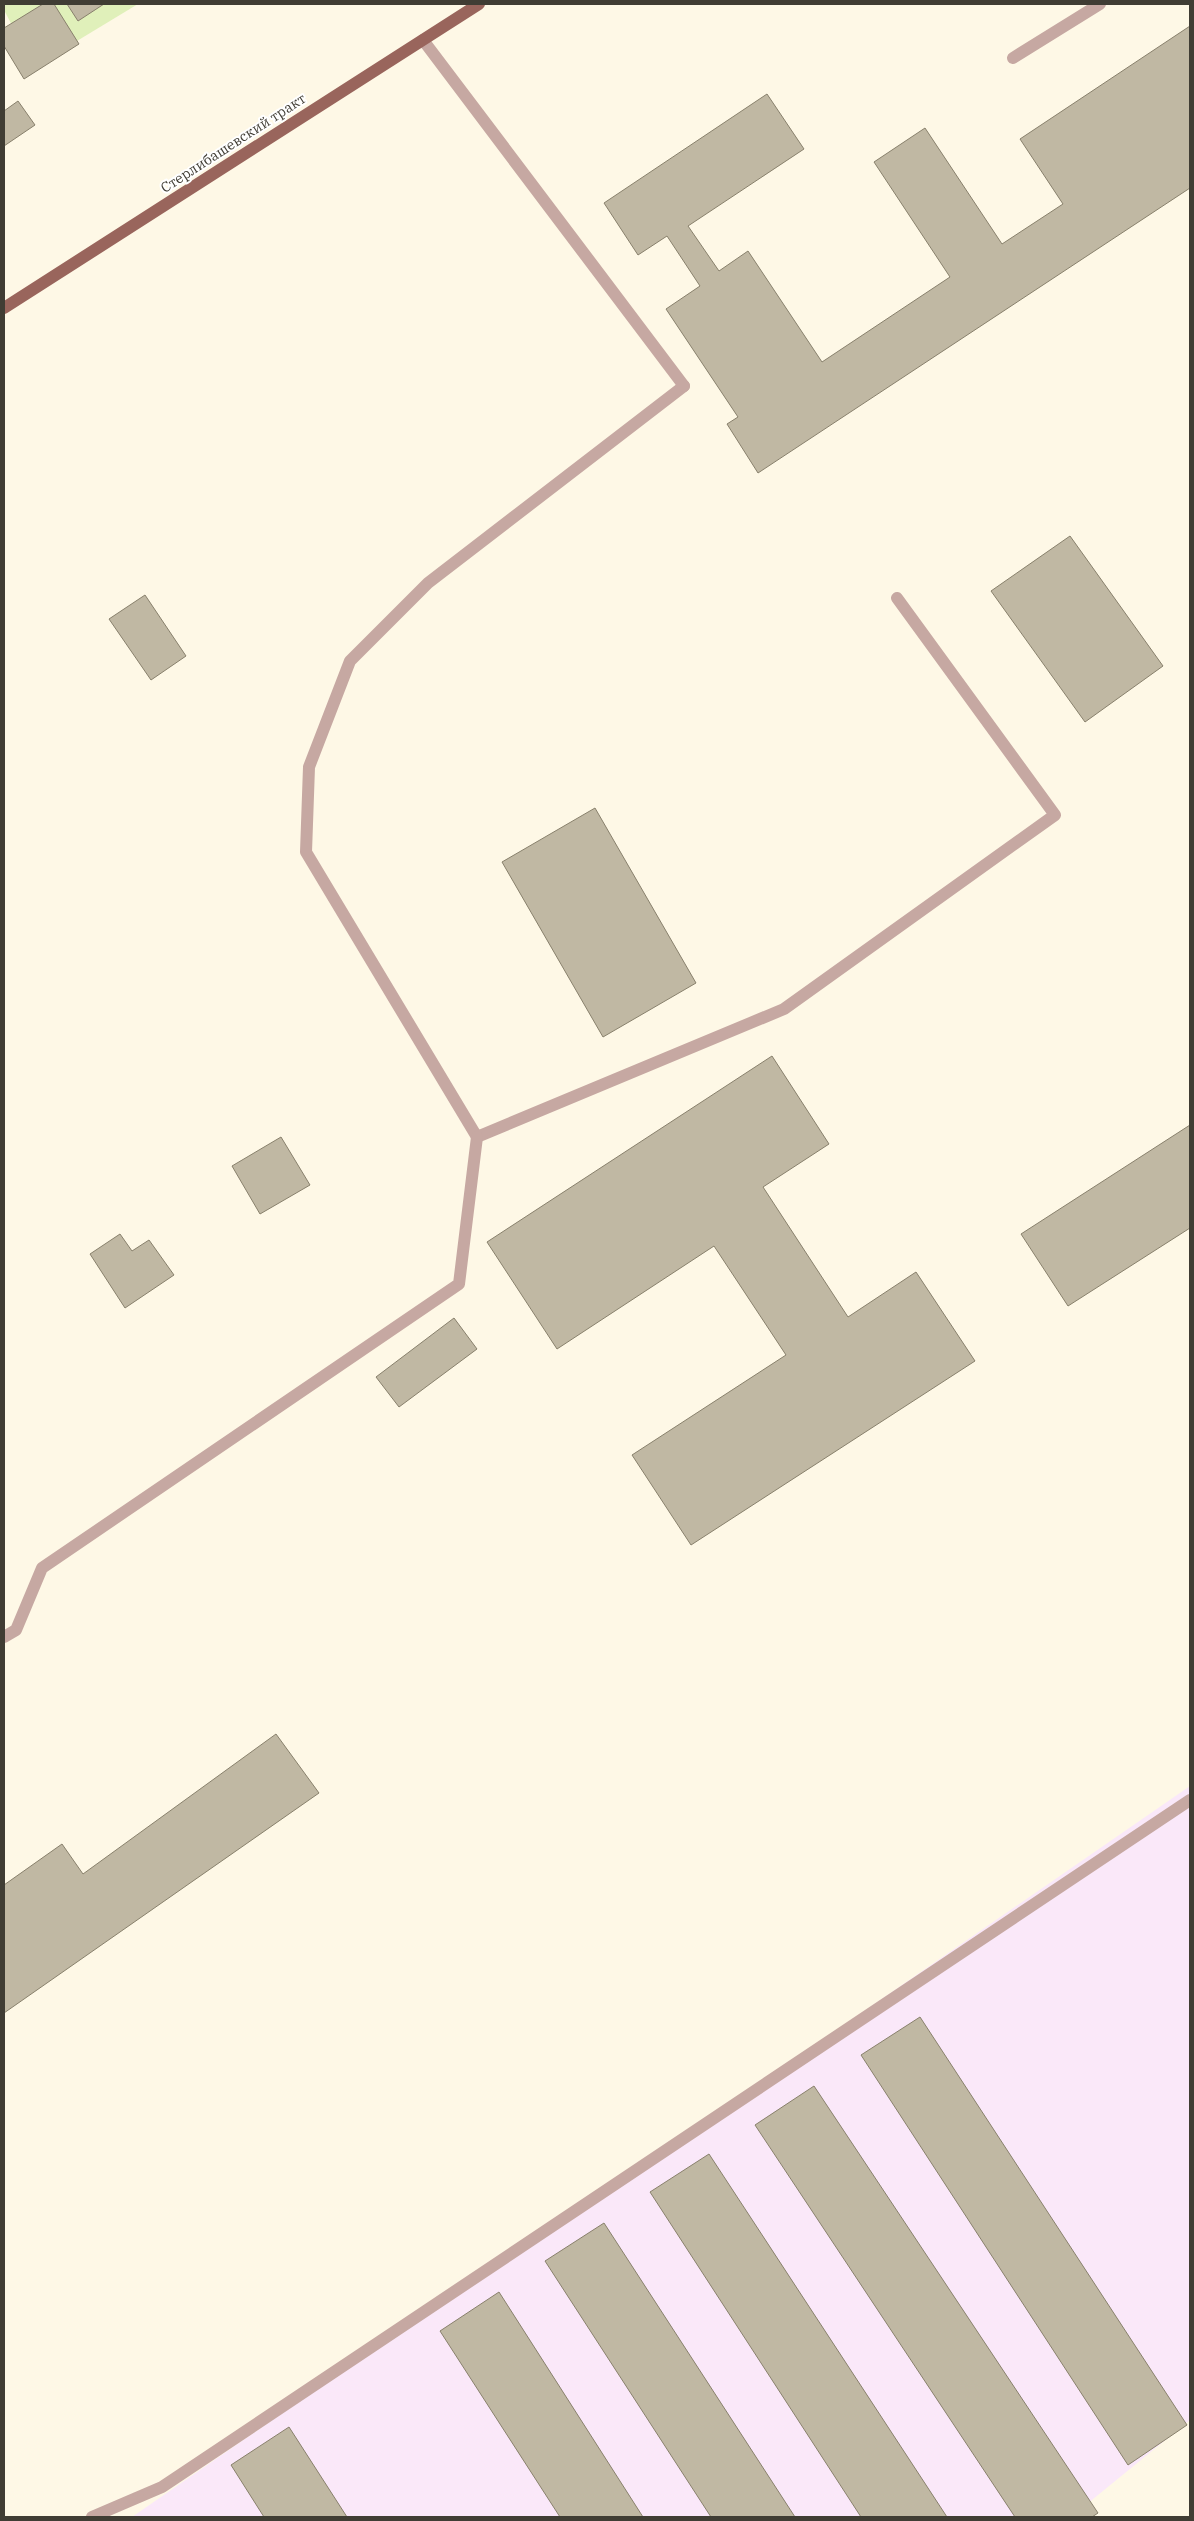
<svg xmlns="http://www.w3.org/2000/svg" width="1194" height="2521" viewBox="0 0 1194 2521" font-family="'IBM Plex Serif',serif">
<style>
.industrial{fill:#fae8f9}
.green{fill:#e0f0ba}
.building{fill:#c0b8a3;stroke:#88806c}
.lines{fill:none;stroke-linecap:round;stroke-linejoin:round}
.lane{stroke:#c6a8a2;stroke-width:12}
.street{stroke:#c6a8a2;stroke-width:12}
.primary{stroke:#99655c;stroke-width:12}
.labels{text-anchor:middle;stroke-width:4;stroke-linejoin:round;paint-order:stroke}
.street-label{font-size:14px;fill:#403d34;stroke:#fff}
</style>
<rect width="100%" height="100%" fill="#fef8e6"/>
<!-- industrial -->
<polygon class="industrial" points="1190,1786 1190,2420 1071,2517 132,2517"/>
<!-- green -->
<polygon class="green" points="4,4 138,4 34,67 4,10"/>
<!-- building -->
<g class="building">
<polygon points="43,4 54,4 79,44 24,79 4,46 4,28"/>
<polygon points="67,4 104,4 78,21"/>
<polygon points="1190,26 1190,188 758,473 727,424 738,417 666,309 700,286 667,236 638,255 604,203 767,94 804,149 688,226 719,271 748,251 822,362 950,277 874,162 925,128 1002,244 1063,204 1020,139"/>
<polygon points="18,101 35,125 4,146 4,111"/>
<polygon points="1070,536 1163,666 1085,722 991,591"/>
<polygon points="145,595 186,656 151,680 109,619"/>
<polygon points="595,808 696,983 603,1037 502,862"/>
<polygon points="772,1056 829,1144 763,1187 848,1317 916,1272 975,1361 691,1545 632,1455 786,1355 714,1246 557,1349 487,1242"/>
<polygon points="1190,1125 1190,1228 1068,1306 1021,1234"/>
<polygon points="281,1137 310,1185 260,1214 232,1166"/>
<polygon points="120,1234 132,1251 149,1240 174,1275 125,1308 90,1254"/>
<polygon points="454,1318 477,1349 399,1407 376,1377"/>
<polygon points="276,1734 319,1793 4,2013 4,1885 62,1844 83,1874"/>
<polygon points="920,2017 1187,2425 1128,2465 861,2055"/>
<polygon points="814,2086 1098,2513 1092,2517 1015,2517 755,2125"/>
<polygon points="709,2154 947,2517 861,2517 650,2192"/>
<polygon points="604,2223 795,2517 711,2517 545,2261"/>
<polygon points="499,2292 643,2517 560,2517 440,2331"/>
<polygon points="289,2427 347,2517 264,2517 231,2465"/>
</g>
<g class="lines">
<!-- lane -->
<g class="lane">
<polyline points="684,386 428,583 350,661 309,767 306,852 477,1137 784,1009 1055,815 897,598"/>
<polyline points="4,1637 16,1630 42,1568 459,1284 477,1137"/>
<polyline points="92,2517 162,2487 1190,1800"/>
</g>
<!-- street -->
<g class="street">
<polyline points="423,40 684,386"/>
<polyline points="1013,58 1100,4"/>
</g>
<!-- primary -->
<polyline class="primary" points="4,308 479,4"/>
</g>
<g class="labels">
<!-- street labels -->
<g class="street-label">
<text transform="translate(233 143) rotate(-33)" y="5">Стерлибашевский тракт</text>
</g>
</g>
<!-- border -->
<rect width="1194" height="2521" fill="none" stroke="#403d34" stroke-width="10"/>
</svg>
